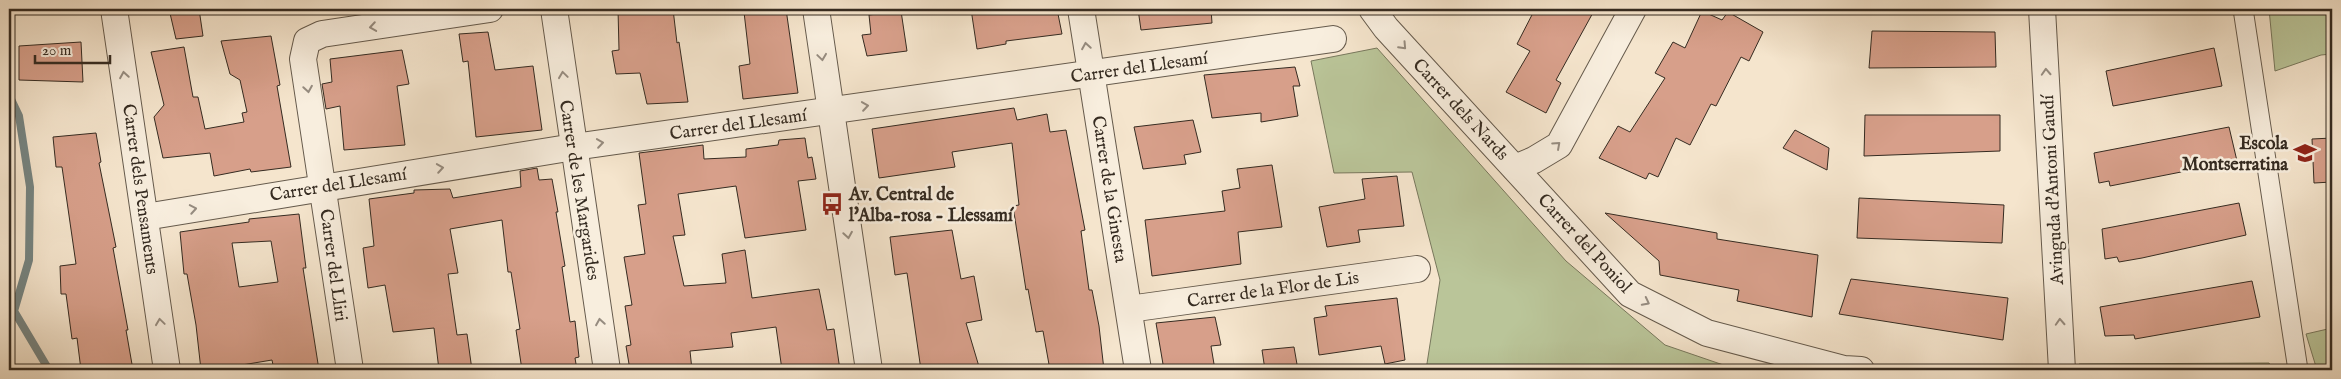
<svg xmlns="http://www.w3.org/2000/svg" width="2341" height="379" viewBox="0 0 2341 379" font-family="'IM FELL English',serif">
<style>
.green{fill:#bac599;stroke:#78785d}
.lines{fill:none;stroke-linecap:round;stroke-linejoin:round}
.stream{stroke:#758380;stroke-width:8}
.building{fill:#d79f8a;stroke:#352b21;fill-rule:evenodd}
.pedestrian-casing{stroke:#655a4c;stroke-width:21}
.minor-casing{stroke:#655a4c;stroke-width:28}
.pedestrian{stroke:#f8eede;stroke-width:19}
.minor{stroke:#f8eede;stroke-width:26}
.oneway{stroke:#968c80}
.labels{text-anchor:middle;stroke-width:5;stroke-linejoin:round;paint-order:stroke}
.street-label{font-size:18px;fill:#352b21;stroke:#f8eede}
.poi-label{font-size:18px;font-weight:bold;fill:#352b21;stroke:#f8eede;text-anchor:end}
</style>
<rect width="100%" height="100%" fill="#f5e5cd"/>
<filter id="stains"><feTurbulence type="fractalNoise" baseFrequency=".004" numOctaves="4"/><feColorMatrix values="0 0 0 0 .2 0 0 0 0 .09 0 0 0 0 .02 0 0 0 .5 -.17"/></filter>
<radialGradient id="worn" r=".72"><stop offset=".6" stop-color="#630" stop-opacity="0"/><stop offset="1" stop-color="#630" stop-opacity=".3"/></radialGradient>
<!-- green -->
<g class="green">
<polygon points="2269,9 2332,9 2332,54 2321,55 2275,71"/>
<polygon points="1377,48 1566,261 1665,345 1738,370 1426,370 1440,280 1412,172 1334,173 1311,61"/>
<polygon points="2332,328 2332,370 2317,370 2306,334"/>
<polygon points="2269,363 2273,370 2079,370 2079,364"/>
</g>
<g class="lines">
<!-- stream -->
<polyline class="stream" points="9,95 19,116 30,187 29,260 14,311 49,370"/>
</g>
<!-- building -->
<g class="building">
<polygon points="169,9 199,9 203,36 176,39"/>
<polygon points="618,9 673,9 677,43 679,42 688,102 647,104 640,73 616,74 612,51 619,50"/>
<polygon points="767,9 786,9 798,93 743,99 739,66 750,64 744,12"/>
<polygon points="971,9 1057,9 1062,34 1006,41 1006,44 977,49"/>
<polygon points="1138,9 1211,9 1212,23 1141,30"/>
<polygon points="1535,9 1595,9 1556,80 1561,83 1546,113 1506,92 1530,51 1517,44"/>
<polygon points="901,11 907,51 867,56 862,35 871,34 869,15"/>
<polygon points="1702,11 1722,20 1728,12 1763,32 1749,61 1741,57 1716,106 1711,104 1690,145 1676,138 1658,177 1649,173 1646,179 1599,158 1618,126 1630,132 1665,78 1655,73 1673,42 1685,48"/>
<polygon points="1872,31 1995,32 1996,67 1869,68"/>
<polygon points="488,32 495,70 533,66 542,130 476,137 468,61 463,62 459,34"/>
<polygon points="271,36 280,85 277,86 291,167 251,172 250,169 214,176 210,153 163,158 154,117 164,105 151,52 184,47 193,97 198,97 205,129 244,122 242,113 247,112 240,80 230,74 221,41"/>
<polygon points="81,42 83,82 19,80 19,46"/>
<polygon points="2214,48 2222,86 2113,106 2106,71"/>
<polygon points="402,50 409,84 397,86 405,145 344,150 340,106 326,109 322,84 332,82 330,59"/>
<polygon points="1295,67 1300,86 1293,86 1298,116 1261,122 1261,113 1212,118 1204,75"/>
<polygon points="1014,108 1017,120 1047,114 1050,132 1066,130 1085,230 1081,231 1089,290 1092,290 1099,326 1104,370 1050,370 1043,331 1036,332 1028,289 1026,290 1013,206 1019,205 1012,143 952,152 955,167 879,178 872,129"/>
<polygon points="1865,115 2000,115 2000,151 1864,156"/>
<polygon points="1193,120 1201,152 1184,155 1186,164 1143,169 1134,127"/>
<polygon points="2229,127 2237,161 2110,186 2109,181 2099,183 2094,153"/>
<polygon points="1795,130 1829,148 1827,170 1783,148"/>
<polygon points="96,133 101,162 99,163 116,247 113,248 128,330 126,330 133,370 81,370 77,338 72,339 66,294 61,294 60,266 76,264 62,167 56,167 53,137"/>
<polygon points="805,138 808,158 812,157 816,179 798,181 806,230 745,238 736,186 678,194 685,235 673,236 684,286 726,283 722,254 745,250 752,298 819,289 827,330 834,329 840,370 782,370 776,327 731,333 733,347 690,351 692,370 657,370 657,368 630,370 626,346 631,345 625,306 632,305 624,257 645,254 638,205 646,204 639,153 703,145 704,159 746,157 746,149 778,145 779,140"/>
<polygon points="2332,138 2332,182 2314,183 2312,139"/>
<polygon points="1272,165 1282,227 1238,232 1241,264 1152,276 1145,220 1225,211 1222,191 1240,188 1237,169"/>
<polygon points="537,168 539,180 552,179 558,212 556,212 565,266 562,267 570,322 575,321 579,357 575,358 577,370 522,370 516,330 520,329 511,272 508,272 502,220 450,229 458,273 448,274 457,335 467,334 472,370 439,370 434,328 393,332 385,285 368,288 363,248 374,246 369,199 414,193 414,190 450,189 453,198 521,187 520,171"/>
<polygon points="1397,176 1404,226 1358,230 1360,242 1327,247 1319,207 1365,199 1362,179"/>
<polygon points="1859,198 2004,205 2002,243 1857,238"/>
<polygon points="2239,203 2246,235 2142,258 2119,262 2117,257 2105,259 2102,229"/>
<polygon points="1605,213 1717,233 1717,239 1818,255 1812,317 1737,301 1739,290 1660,275 1659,261"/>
<path d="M299,214l7,54h-3l16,102h-45l-2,-10 -60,10h-11l-5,-45 -9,-51h-3l-4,-42 69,-10v-3zM271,241l7,41 -39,5 -7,-44z"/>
<polygon points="952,230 961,279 974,276 982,320 966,323 980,370 921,370 907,273 895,275 890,237"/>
<polygon points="1851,279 2008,298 2003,340 1839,314"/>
<polygon points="2252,281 2260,317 2135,339 2134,335 2105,336 2100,307"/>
<polygon points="1397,298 1405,360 1385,364 1381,346 1319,355 1314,318 1327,316 1325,306"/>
<polygon points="1215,317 1221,345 1211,346 1215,370 1164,370 1156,323"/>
<polygon points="1294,347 1298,370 1265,370 1262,350"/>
</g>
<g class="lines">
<defs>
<polyline id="pedestrian" points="2243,9 2298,370"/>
<g id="minor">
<polyline points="114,9 167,370"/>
<polyline points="554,9 607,370"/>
<polyline points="816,9 869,370"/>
<polyline points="1081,9 1138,370"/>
<polyline points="1372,9 1386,28 1630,294 1707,333 1844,369 1861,370"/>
<polyline points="2042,9 2062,370"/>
<polyline points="1515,168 1534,160 1559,145 1633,9"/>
<polyline points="145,217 574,147 1333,39"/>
<polyline points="1129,309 1417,269"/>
<polyline points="350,370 303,59 307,41 322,34 490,9"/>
</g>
</defs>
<!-- pedestrian casing -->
<use href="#pedestrian" class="pedestrian-casing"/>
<!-- minor casing -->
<use href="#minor" class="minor-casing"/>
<!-- pedestrian -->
<use href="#pedestrian" class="pedestrian"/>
<!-- minor -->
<use href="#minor" class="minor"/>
</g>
<!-- one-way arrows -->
<defs><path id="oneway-chevron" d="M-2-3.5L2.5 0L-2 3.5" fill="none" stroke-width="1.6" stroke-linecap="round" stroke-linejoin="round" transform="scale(1.25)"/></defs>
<g class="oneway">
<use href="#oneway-chevron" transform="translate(373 27) rotate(171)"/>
<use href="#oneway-chevron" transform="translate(1086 46) rotate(-99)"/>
<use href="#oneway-chevron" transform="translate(1403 46) rotate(47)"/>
<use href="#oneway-chevron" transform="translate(822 57) rotate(82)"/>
<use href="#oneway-chevron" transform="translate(2046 72) rotate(-93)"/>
<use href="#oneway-chevron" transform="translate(124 75) rotate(-99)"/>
<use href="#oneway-chevron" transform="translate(563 75) rotate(-98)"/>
<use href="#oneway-chevron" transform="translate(308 89) rotate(81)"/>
<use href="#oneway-chevron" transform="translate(865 106) rotate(-8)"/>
<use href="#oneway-chevron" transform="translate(600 143) rotate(-8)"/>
<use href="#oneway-chevron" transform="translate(1557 145) rotate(-42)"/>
<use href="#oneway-chevron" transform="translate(440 168) rotate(-9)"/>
<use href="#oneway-chevron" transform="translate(193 209) rotate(-10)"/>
<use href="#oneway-chevron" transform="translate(848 235) rotate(81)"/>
<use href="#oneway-chevron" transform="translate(1646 302) rotate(27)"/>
<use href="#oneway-chevron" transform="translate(160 322) rotate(-98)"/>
<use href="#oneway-chevron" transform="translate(600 322) rotate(-99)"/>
<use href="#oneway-chevron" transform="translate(2060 322) rotate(-93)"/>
</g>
<!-- icons -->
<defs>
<symbol id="school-bare" viewBox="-9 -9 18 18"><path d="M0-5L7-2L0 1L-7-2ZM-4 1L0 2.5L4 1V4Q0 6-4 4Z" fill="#8f2418" stroke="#f8eede" stroke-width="2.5" paint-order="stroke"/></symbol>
<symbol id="bus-bare" viewBox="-9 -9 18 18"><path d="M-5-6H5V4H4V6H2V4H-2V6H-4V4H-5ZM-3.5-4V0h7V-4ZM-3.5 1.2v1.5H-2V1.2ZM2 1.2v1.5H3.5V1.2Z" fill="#8f2418" stroke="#f8eede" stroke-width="2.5" paint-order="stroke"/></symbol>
</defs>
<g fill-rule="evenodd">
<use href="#school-bare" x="2289" y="137" width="32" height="32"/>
<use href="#bus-bare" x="816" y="188" width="32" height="32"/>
</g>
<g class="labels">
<!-- street labels -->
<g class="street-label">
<text transform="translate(1139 67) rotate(-8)" y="6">Carrer del Llesamí</text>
<text transform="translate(1461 109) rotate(47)" y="6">Carrer dels Nards</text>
<text transform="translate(738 124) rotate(-8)" y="6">Carrer del Llesamí</text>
<text transform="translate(338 184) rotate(-9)" y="6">Carrer del Llesamí</text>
<text transform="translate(141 189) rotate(82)" y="6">Carrer dels Pensaments</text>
<text transform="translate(1110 189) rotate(81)" y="6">Carrer de la Ginesta</text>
<text transform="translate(580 190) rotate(81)" y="6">Carrer de les Margarides</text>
<text transform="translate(2052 190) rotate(-93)" y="6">Avinguda d'Antoni Gaudí</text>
<text transform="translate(1585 243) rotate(47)" y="6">Carrer del Poniol</text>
<text transform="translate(334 265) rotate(82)" y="6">Carrer del Lliri</text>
<text transform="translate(1273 289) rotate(-8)" y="6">Carrer de la Flor de Lis</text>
</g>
<!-- poi labels -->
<g class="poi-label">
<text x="2288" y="149">Escola<tspan x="2288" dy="21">Montserratina</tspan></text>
<text x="849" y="200" text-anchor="start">Av. Central de<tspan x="849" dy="21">l'Alba-rosa - Llessamí</tspan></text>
</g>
</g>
<!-- margin -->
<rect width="2341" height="379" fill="none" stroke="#f5e5cd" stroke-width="30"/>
<rect x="10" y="10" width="2321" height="359" fill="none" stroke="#352b21" stroke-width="2.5"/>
<rect x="15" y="15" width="2311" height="349" fill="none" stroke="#352b21"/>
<!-- scale -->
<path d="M35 55v8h75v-8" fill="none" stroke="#352b21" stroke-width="2.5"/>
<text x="42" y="55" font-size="15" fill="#352b21" stroke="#f8eede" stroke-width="4" paint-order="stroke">20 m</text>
<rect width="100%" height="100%" filter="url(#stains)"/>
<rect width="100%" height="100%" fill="url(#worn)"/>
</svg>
